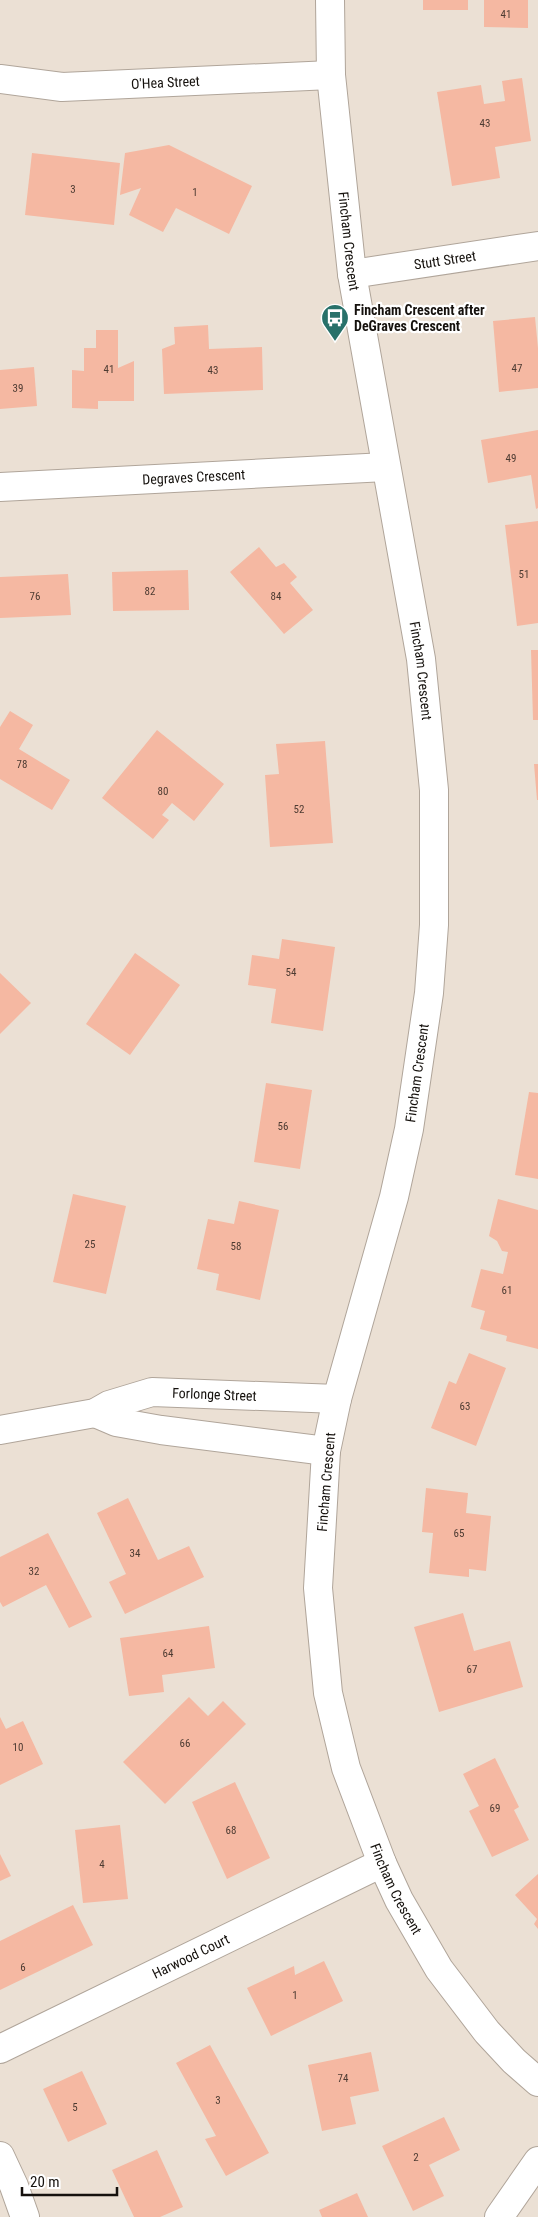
<svg xmlns="http://www.w3.org/2000/svg" width="538" height="2217" viewBox="0 0 538 2217" font-family="'Roboto Condensed',sans-serif">
<style>
.building{fill:#f5b8a2}
.lines{fill:none;stroke-linecap:round;stroke-linejoin:round}
.minor-casing{stroke:#b0a59a;stroke-width:30}
.minor{stroke:#fff;stroke-width:28}
.labels{text-anchor:middle;stroke-width:4.5;stroke-linejoin:round;paint-order:stroke}
.number-label{font-size:11px;fill:#4d3b32}
.street-label{font-size:14px;fill:#15110d;stroke:#fff}
.poi-label{font-size:14px;font-weight:bold;fill:#15110d;stroke:#fff;text-anchor:start}
</style>
<rect width="100%" height="100%" fill="#ebe0d4"/>
<!-- building -->
<g class="building">
<rect x="423" y="0" width="45" height="10"/>
<polygon points="484,0 528,0 528,28 484,27"/>
<polygon points="522,78 531,141 495,147 500,178 452,186 437,92 481,85 484,104 505,101 502,81"/>
<polygon points="169,145 252,186 229,234 176,208 163,232 129,215 141,188 120,195 125,153"/>
<polygon points="32,153 120,163 114,225 25,215"/>
<polygon points="535,317 538,348 538,388 499,392 493,321"/>
<polygon points="208,325 209,349 262,347 263,390 164,394 162,349 175,344 174,327"/>
<polygon points="96,330 118,330 118,368 134,361 134,401 98,401 98,409 72,408 72,370 84,371 84,348 96,348"/>
<polygon points="34,367 37,406 0,409 0,370"/>
<polygon points="538,430 538,508 536,509 531,475 488,483 481,440"/>
<polygon points="538,521 538,623 517,626 505,525"/>
<polygon points="259,547 276,567 284,563 297,577 290,583 313,610 284,634 230,572"/>
<polygon points="188,570 189,610 113,611 112,572"/>
<polygon points="68,574 71,615 0,618 0,577"/>
<polygon points="531,650 538,650 538,720 533,720"/>
<polygon points="10,711 33,725 19,749 70,780 52,810 0,779 0,727"/>
<polygon points="157,730 224,784 194,821 172,803 162,815 169,820 153,839 102,798"/>
<polygon points="325,741 333,843 270,847 265,775 279,774 276,744"/>
<polygon points="534,764 538,764 538,800 537,800"/>
<polygon points="282,939 335,947 323,1031 271,1023 276,989 248,985 252,955 279,959"/>
<polygon points="135,953 180,985 130,1055 86,1024"/>
<polygon points="0,973 31,1003 0,1034"/>
<polygon points="266,1083 312,1090 300,1169 254,1162"/>
<polygon points="529,1092 538,1093 538,1179 515,1175"/>
<polygon points="73,1194 126,1206 106,1294 53,1282"/>
<polygon points="498,1199 538,1210 538,1349 506,1341 507,1336 480,1329 485,1311 471,1307 481,1269 503,1274 508,1252 502,1251 497,1241 489,1236"/>
<polygon points="239,1201 279,1210 260,1300 216,1290 219,1274 197,1269 208,1219 234,1224"/>
<polygon points="469,1353 506,1368 476,1446 431,1428 449,1381 456,1384"/>
<polygon points="426,1488 468,1493 466,1513 491,1516 486,1571 469,1569 469,1577 429,1573 433,1533 422,1532"/>
<polygon points="128,1498 158,1560 189,1546 204,1577 125,1614 109,1582 126,1574 97,1513"/>
<polygon points="48,1533 92,1617 69,1628 46,1585 3,1607 0,1602 0,1557"/>
<polygon points="463,1613 474,1651 510,1641 523,1687 439,1712 414,1627"/>
<polygon points="209,1626 215,1668 162,1675 164,1692 129,1696 120,1638"/>
<polygon points="189,1697 208,1716 223,1701 246,1724 165,1804 123,1762"/>
<polygon points="0,1717 6,1729 23,1721 43,1764 0,1785"/>
<polygon points="495,1758 519,1807 514,1810 529,1840 492,1857 469,1811 479,1806 463,1774"/>
<polygon points="235,1782 270,1858 227,1879 192,1802"/>
<polygon points="120,1825 128,1899 83,1903 75,1830"/>
<polygon points="0,1854 11,1876 0,1881"/>
<polygon points="538,1874 538,1929 534,1924 537,1919 515,1895"/>
<polygon points="73,1905 93,1945 0,1990 0,1941"/>
<polygon points="324,1961 343,2001 271,2036 247,1988 294,1966 295,1975"/>
<polygon points="210,2045 269,2153 226,2176 205,2139 216,2136 176,2063"/>
<polygon points="371,2052 379,2091 350,2097 356,2124 322,2131 308,2065"/>
<polygon points="82,2071 107,2124 68,2142 43,2089"/>
<polygon points="444,2117 460,2150 429,2165 444,2196 413,2211 382,2146"/>
<polygon points="157,2150 183,2207 160,2217 134,2217 112,2170"/>
<polygon points="357,2193 368,2217 322,2217 319,2210"/>
</g>
<g class="lines">
<defs>
<g id="minor">
<path id="s1" d="M330,0l1,75 21,199 69,385 13,131v135l-5,68 -20,136 -15,68 -57,202 -11,52 -8,137 10,105 18,75 36,95 17,37 40,69 48,63 27,29 24,21"/>
<path id="s2" d="M0,79l62,8 269,-12"/>
<path id="s3" d="M352,274l186,-28"/>
<path id="s4" d="M0,487l386,-20"/>
<polyline points="95,1413 116,1422 161,1430 326,1451"/>
<path id="s5" d="M0,1430l95,-17 14,-8 43,-13 185,7"/>
<path id="s6" d="M0,2049l382,-186"/>
<polyline points="0,2156 14,2186 25,2217"/>
<polyline points="499,2217 538,2161"/>
</g>
</defs>
<!-- minor casing -->
<use href="#minor" class="minor-casing"/>
<!-- minor -->
<use href="#minor" class="minor"/>
</g>
<!-- icons -->
<defs>
<symbol id="bus-pin" viewBox="-11 -11 22 30"><path d="M0 17L-7.5 6A9.5 9.5 0 1 1 7.5 6Z" fill="#28716a" stroke="#fff"/><path d="M-5-6H5V4H4V6H2V4H-2V6H-4V4H-5ZM-3.5-4V0h7V-4ZM-3.5 1.2v1.5H-2V1.2ZM2 1.2v1.5H3.5V1.2Z" fill="#fff"/></symbol>
</defs>
<g fill-rule="evenodd">
<use href="#bus-pin" x="319" y="302" width="32" height="43"/>
</g>
<g class="labels">
<!-- number labels -->
<g class="number-label">
<text x="506" y="18">41</text>
<text x="485" y="127">43</text>
<text x="73" y="193">3</text>
<text x="195" y="196">1</text>
<text x="517" y="372">47</text>
<text x="109" y="373">41</text>
<text x="213" y="374">43</text>
<text x="18" y="392">39</text>
<text x="511" y="462">49</text>
<text x="524" y="578">51</text>
<text x="150" y="595">82</text>
<text x="35" y="600">76</text>
<text x="276" y="600">84</text>
<text x="22" y="768">78</text>
<text x="163" y="795">80</text>
<text x="299" y="813">52</text>
<text x="291" y="976">54</text>
<text x="283" y="1130">56</text>
<text x="90" y="1248">25</text>
<text x="236" y="1250">58</text>
<text x="507" y="1294">61</text>
<text x="465" y="1410">63</text>
<text x="459" y="1537">65</text>
<text x="135" y="1557">34</text>
<text x="34" y="1575">32</text>
<text x="168" y="1657">64</text>
<text x="472" y="1673">67</text>
<text x="185" y="1747">66</text>
<text x="18" y="1751">10</text>
<text x="495" y="1812">69</text>
<text x="231" y="1834">68</text>
<text x="102" y="1868">4</text>
<text x="23" y="1971">6</text>
<text x="295" y="1999">1</text>
<text x="343" y="2082">74</text>
<text x="218" y="2104">3</text>
<text x="75" y="2111">5</text>
<text x="416" y="2161">2</text>
</g>
<!-- street labels -->
<g class="street-label">
<text dy="5" stroke="none"><textPath href="#s2" startOffset="166">O'Hea Street</textPath></text>
<text dy="5" stroke="none"><textPath href="#s1" startOffset="242">Fincham Crescent</textPath></text>
<text dy="5" stroke="none"><textPath href="#s3" startOffset="94">Stutt Street</textPath></text>
<text dy="5" stroke="none"><textPath href="#s4" startOffset="194">Degraves Crescent</textPath></text>
<text dy="5" stroke="none"><textPath href="#s1" startOffset="678">Fincham Crescent</textPath></text>
<text transform="translate(417 1073) rotate(-82)" y="5">Fincham Crescent</text>
<text dy="5" stroke="none"><textPath href="#s5" startOffset="220">Forlonge Street</textPath></text>
<text transform="translate(326 1482) rotate(-85)" y="5">Fincham Crescent</text>
<text dy="5" stroke="none"><textPath href="#s1" startOffset="1922">Fincham Crescent</textPath></text>
<text dy="5" stroke="none"><textPath href="#s6" startOffset="212">Harwood Court</textPath></text>
</g>
<!-- poi labels -->
<g class="poi-label">
<text x="354" y="315">Fincham Crescent after<tspan x="354" dy="16">DeGraves Crescent</tspan></text>
</g>
</g>
<!-- scale -->
<path d="M22 2187v8h95v-8" fill="none" stroke="#15110d" stroke-width="2.5"/>
<text x="30" y="2187" font-size="15" fill="#15110d" stroke="#ffffff" stroke-width="4" paint-order="stroke">20 m</text>
</svg>
